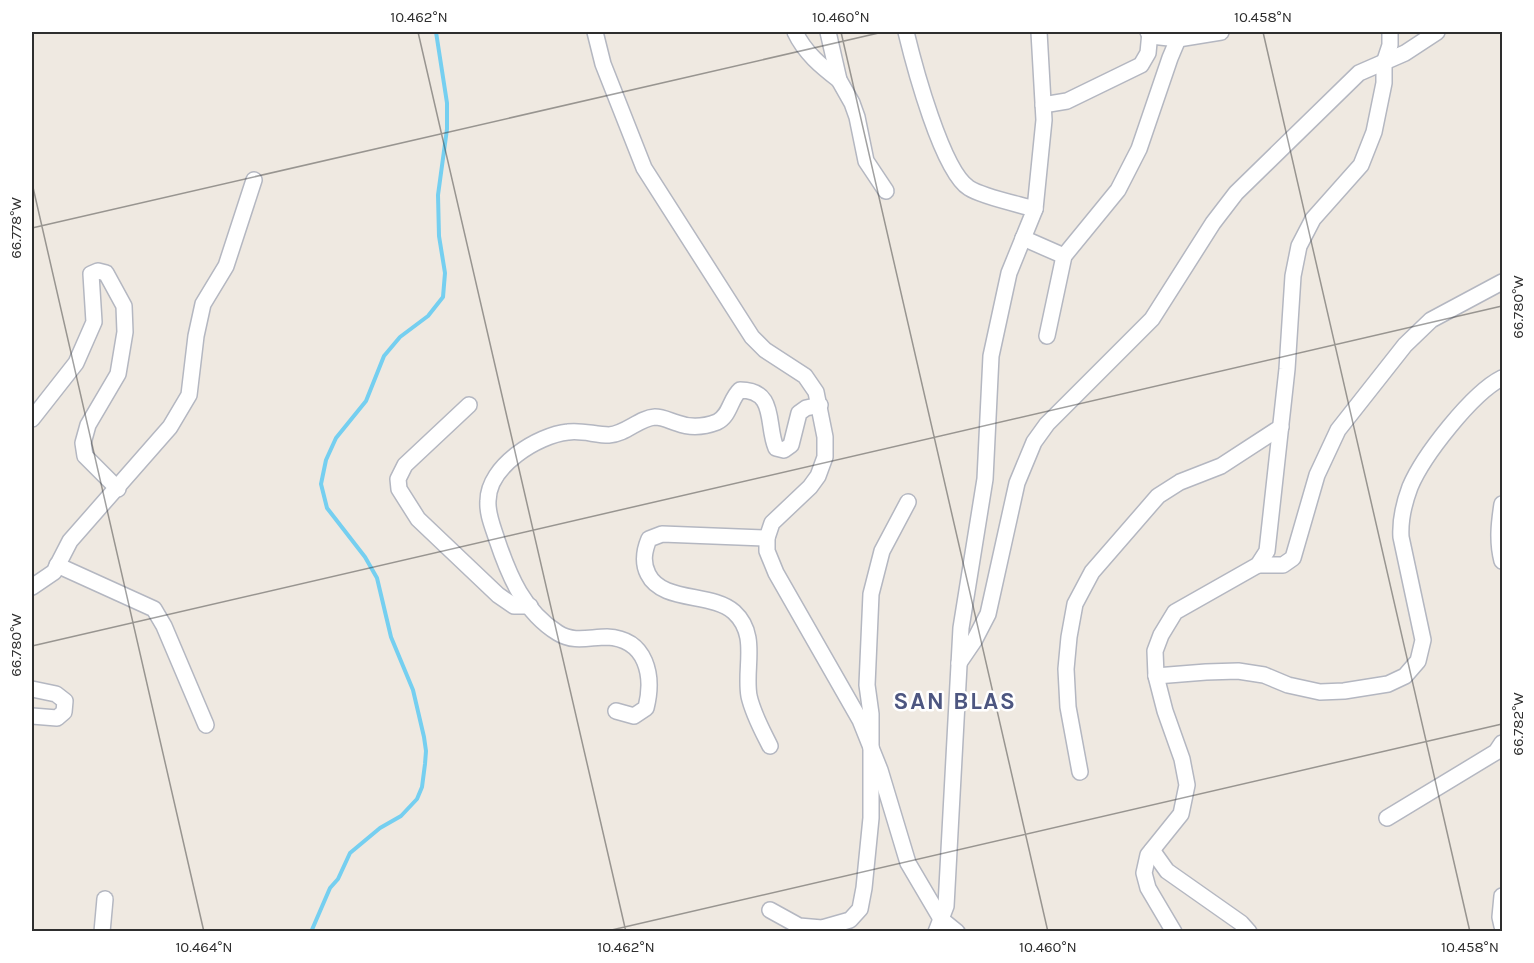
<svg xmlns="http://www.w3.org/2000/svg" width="1534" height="963" viewBox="0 0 1534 963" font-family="Karla,sans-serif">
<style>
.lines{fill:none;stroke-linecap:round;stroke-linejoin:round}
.stream{stroke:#75cff0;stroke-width:4}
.street-casing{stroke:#b4b7c1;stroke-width:18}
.street{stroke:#fff;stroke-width:15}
.ticks{fill:none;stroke:#2e2e2e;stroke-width:1.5;stroke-opacity:0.45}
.labels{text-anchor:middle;stroke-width:5;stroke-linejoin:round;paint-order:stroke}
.district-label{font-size:24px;font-weight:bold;letter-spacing:1.5px;fill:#4d5680;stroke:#fff}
.neatline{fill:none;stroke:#2e2e2e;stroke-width:2}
.ticks-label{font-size:15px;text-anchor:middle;fill:#2e2e2e}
</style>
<rect width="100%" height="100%" fill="#efe9e1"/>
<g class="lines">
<!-- stream -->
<polyline class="stream" points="311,932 330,888 338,879 350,853 380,828 401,816 417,799 422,787 425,764 426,751 424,737 413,690 391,637 377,578 365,557 327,508 321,484 326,460 336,438 366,401 384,356 400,337 428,316 443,297 445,273 439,236 438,195 447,129 447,103 436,32"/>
<defs>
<g id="street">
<polyline points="595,32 603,64 644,168 752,337 765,350 805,376 816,392 825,437 825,457 818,476 810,487 772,523 767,538 767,551 776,573 860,720 880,770 908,863 941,919 957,932"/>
<path d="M795,32c10,21 26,34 44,48"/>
<polyline points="828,32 839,80 852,103 857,117 866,161 886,191"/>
<path d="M906,32c8,33 36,139 63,156 14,9 49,16 66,21"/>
<polyline points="1148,32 1151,36 1178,39 1221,32"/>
<polyline points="1043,105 1067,101 1141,65 1148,53 1150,32"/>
<polyline points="1023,238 1064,256"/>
<polyline points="1047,336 1064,256 1118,190 1139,149 1170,58 1178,39"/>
<polyline points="469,405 405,465 398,479 399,489 418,519 498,595 514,606 530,606"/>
<polyline points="32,419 76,363 94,322 91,274 98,271 106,273 124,306 125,332 118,374 88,425 83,443 85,456 118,489"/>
<path d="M1502,504c-3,20 -5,37 0,57"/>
<path d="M767,538l-105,-4 -13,5c-5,12 -7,23 -1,35 14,29 64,18 86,38 25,23 10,55 15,84 4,18 13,34 21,50"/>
<polyline points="57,565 154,609 164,626 206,725"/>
<polyline points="1258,565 1283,565 1293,558 1317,475 1338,430 1405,345 1431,320 1502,282"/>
<polyline points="32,587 54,572 70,541 170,427 189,395 196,336 203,304 226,266 254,180"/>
<polyline points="959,663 974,641 988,614 1017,483 1034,442 1047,424 1152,319 1213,223 1236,193 1359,73 1405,53 1437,32"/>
<path d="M1156,676l50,-4 32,-1 26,4 24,10 32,7 24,-1 44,-7 17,-8 13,-15 5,-21 -22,-103c-1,-16 3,-34 9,-50 13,-31 62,-94 92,-109"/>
<polyline points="32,689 56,694 65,701 64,712 57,718 32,716"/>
<path d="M616,711l18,5 12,-8c8,-32 1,-69 -39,-71 -17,0 -33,6 -49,-4 -34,-21 -49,-57 -61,-93 -4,-13 -10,-26 -9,-39 0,-35 50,-66 80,-69 14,-2 27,3 41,3 17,-1 30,-17 46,-18 8,0 15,4 22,6 13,5 27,4 40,-1 13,-6 13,-23 23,-32 37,0 26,35 36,58l8,2 7,-5 8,-32 7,-5 14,-3"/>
<polyline points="1080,772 1068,707 1066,669 1069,637 1075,604 1092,572 1158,496 1180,482 1221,466 1281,427"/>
<polyline points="1387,818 1496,752 1502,743"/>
<polyline points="1152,850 1167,871 1241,923 1249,932"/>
<polyline points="1502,896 1500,917 1502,926"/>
<polyline points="770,910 799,926 822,928 850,920 860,909 864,888 871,818 871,714 867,685 871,594 882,551 908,502"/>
<polyline points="102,932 105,899"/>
<polyline points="936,932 946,906 961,628 985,479 991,356 1009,273 1035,209 1044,120 1039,32"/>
<polyline points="1174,932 1148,888 1144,873 1148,855 1181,814 1187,785 1182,759 1165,711 1156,676 1155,651 1161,635 1175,612 1258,565 1267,551 1287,369 1293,276 1299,246 1313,219 1361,165 1374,132 1384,83 1384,63 1390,45 1390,32"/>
</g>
</defs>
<!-- street casing -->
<use href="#street" class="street-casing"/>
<!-- street -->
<use href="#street" class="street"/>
</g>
<!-- ticks -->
<path class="ticks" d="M418,32l208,900M841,32l207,900M1263,32l207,900M32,183l172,749M32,228l851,-196M32,646l1470,-340M603,932l899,-208"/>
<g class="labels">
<!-- district labels -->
<g class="district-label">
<text x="955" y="709">SAN BLAS</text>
</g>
</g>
<!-- border -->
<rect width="1534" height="963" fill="none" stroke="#ffffff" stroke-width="66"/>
<rect x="33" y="33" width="1468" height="897" class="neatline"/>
<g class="ticks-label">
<text x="419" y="22">10.462°N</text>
<text x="841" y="22">10.460°N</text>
<text x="1263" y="22">10.458°N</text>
<text transform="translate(16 228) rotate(-90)" y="5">66.778°W</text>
<text transform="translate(1518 307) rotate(-90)" y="5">66.780°W</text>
<text transform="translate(16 645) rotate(-90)" y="5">66.780°W</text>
<text transform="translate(1518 724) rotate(-90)" y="5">66.782°W</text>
<text x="204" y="952">10.464°N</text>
<text x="626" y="952">10.462°N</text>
<text x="1048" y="952">10.460°N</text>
<text x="1470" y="952">10.458°N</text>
</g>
</svg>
